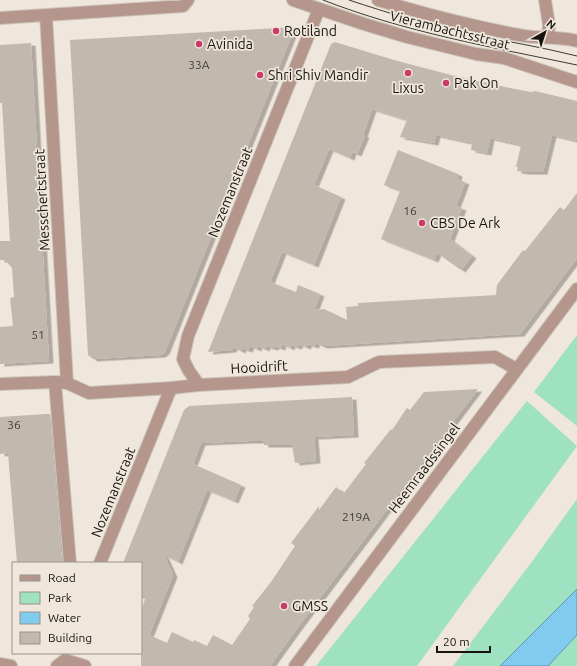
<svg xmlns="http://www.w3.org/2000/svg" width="577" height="666" viewBox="0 0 577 666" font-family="Ubuntu,sans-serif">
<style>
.green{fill:#9ee2c1}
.water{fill:#81ccee;stroke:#6195ab}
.building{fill:#c1b9ae;filter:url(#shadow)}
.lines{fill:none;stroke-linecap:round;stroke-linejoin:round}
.minor-casing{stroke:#cdc5bb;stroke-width:14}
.minor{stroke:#b5968c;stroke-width:12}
.tram{stroke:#3c3833;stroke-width:1}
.poi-dot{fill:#ca3c68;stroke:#f0e7dc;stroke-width:1.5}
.labels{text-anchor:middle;stroke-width:3.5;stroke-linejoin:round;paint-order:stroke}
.number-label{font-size:12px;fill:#423d38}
.street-label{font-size:14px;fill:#171410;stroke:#f0e7dc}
.poi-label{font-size:14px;fill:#171410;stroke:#f0e7dc;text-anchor:start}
</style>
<defs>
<filter id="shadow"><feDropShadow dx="4.5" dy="2.5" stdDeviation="0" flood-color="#0004"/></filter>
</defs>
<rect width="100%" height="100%" fill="#f0e7dc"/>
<!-- green -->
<g class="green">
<polygon points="577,335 577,426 534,392"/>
<polygon points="527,401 577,446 417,666 316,666"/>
<polygon points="577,499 577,589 500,666 453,666 531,563"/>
<polygon points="577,635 577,666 548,666"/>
</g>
<!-- water -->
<polygon class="water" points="577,589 577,635 548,666 500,666"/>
<!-- building -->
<g class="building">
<polygon points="295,27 165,352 161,355 93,359 88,355 70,40"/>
<polygon points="335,42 394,60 451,75 515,89 531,92 535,91 577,101 577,141 552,135 543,172 525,172 517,171 518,167 516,167 521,145 490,138 487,153 471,150 472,143 436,135 434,143 400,137 407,120 372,109 363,135 365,135 357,154 352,152 350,158 329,149 314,185 341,197 314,265 282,252 270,282 296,292 298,285 320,294 314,310 324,309 347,320 346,307 358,306 358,303 496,295 497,285 523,250 525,251 560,207 564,210 577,193 577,258 520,334 323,346 316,343 314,346 308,344 306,347 299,344 297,347 291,345 290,348 282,344 281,348 275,346 274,348 266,346 265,349 258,346 257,349 250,346 248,350 242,348 241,351 233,347 232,350 208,352 331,44"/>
<polygon points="31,43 49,361 0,364 0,327 13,326 10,298 14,297 12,268 5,260 0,260 0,241 10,241 2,103 0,103 0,45"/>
<polygon points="398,150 458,174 457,179 465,182 456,206 462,208 450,239 472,256 461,270 437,253 434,260 381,239 400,191 384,185"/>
<polygon points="478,389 298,627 270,666 141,666 141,611 145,599 141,598 141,563 123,563 184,410 189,406 352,397 354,435 314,437 316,461 295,463 292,445 264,445 263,441 249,441 201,443 193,464 241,485 234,501 207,490 178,562 164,555 173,575 149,635 167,643 172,632 193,642 194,640 207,646 213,635 232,645 250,619 248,616 254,607 252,606 271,582 295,546 291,543 319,506 319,510 336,487 344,493 366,464 364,463 391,429 392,430 407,408 410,410 424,392"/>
<polygon points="46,414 50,414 62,563 17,563 8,453 0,454 0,417"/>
</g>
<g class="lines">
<defs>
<g id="minor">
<polyline points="293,0 364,24 407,37 476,54 504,58 577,82"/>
<path d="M378,0c46,14 93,26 141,35 19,4 39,1 58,6"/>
<polyline points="545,0 549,25 548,36"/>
<polyline points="46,15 67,383"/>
<polyline points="0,18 183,6 188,0"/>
<polyline points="55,382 70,563"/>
<polyline points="0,384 55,382 67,383 89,393 171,388 199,385 348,377 379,362 495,357 516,369"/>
<polyline points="199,385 189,371 183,359 188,336 319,9"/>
<polyline points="100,563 171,388"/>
<polyline points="0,664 11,666"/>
<polyline points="57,666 65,660 85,666"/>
<polyline points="295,666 577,289"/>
</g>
</defs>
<!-- minor casing -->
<use href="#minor" class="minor-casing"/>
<!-- minor -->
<use href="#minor" class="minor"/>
<!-- tram -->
<g class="tram">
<path d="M323,0c82,32 168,47 254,65"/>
<path d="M349,0c39,13 79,25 120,34 36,7 72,13 108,22"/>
</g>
</g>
<!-- markers -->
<g class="poi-dot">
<circle cx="276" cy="31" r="4"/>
<circle cx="199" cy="44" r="4"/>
<circle cx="408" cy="73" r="4"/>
<circle cx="260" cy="75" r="4"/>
<circle cx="446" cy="83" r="4"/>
<circle cx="422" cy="223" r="4"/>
<circle cx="284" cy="606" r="4"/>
</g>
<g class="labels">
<!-- number labels -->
<g class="number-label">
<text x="199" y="69">33A</text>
<text x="410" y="215">16</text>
<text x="38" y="339">51</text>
<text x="14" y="429">36</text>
<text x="356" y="521">219A</text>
</g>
<!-- street labels -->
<g class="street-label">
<text transform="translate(450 30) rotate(14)" y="5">Vierambachtsstraat</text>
<text transform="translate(230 192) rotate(-68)" y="5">Nozemanstraat</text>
<text transform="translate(42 200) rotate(-93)" y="5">Messchertstraat</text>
<text transform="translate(259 367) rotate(-3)" y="5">Hooidrift</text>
<text transform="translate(424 468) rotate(-53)" y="5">Heemraadssingel</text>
<text transform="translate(113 492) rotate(-68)" y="5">Nozemanstraat</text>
</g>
<!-- poi labels -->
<g class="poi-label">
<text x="284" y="36">Rotiland</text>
<text x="207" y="49">Avinida</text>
<text x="268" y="80">Shri Shiv Mandir</text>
<text x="454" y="88">Pak On</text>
<text x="408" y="93" text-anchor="middle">Lixus</text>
<text x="430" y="228">CBS De Ark</text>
<text x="292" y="611">GMSS</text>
</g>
</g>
<!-- legend -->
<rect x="12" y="562" width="130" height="92" fill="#f0e7dc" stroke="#99938a"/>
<rect x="20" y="575" width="20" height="6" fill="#b5968c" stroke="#99938a"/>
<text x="48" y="582" font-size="12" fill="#171410">Road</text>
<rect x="20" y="592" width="20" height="12" fill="#9ee2c1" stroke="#99938a"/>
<text x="48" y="602" font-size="12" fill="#171410">Park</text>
<rect x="20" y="612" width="20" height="12" fill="#81ccee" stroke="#99938a"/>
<text x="48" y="622" font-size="12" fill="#171410">Water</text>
<rect x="20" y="632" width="20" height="12" fill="#c1b9ae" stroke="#99938a"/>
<text x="48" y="642" font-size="12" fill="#171410">Building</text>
<!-- north arrow -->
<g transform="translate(545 32) rotate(39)" stroke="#f0e7dc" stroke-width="3" paint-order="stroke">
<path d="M0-3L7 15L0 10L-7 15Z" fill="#171410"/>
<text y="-6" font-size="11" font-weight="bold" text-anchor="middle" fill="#171410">N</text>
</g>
<!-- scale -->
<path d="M437 646v6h53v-6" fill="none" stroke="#171410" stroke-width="2"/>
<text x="443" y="646" font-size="12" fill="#171410" stroke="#f0e7dc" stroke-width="3" paint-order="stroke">20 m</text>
</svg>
